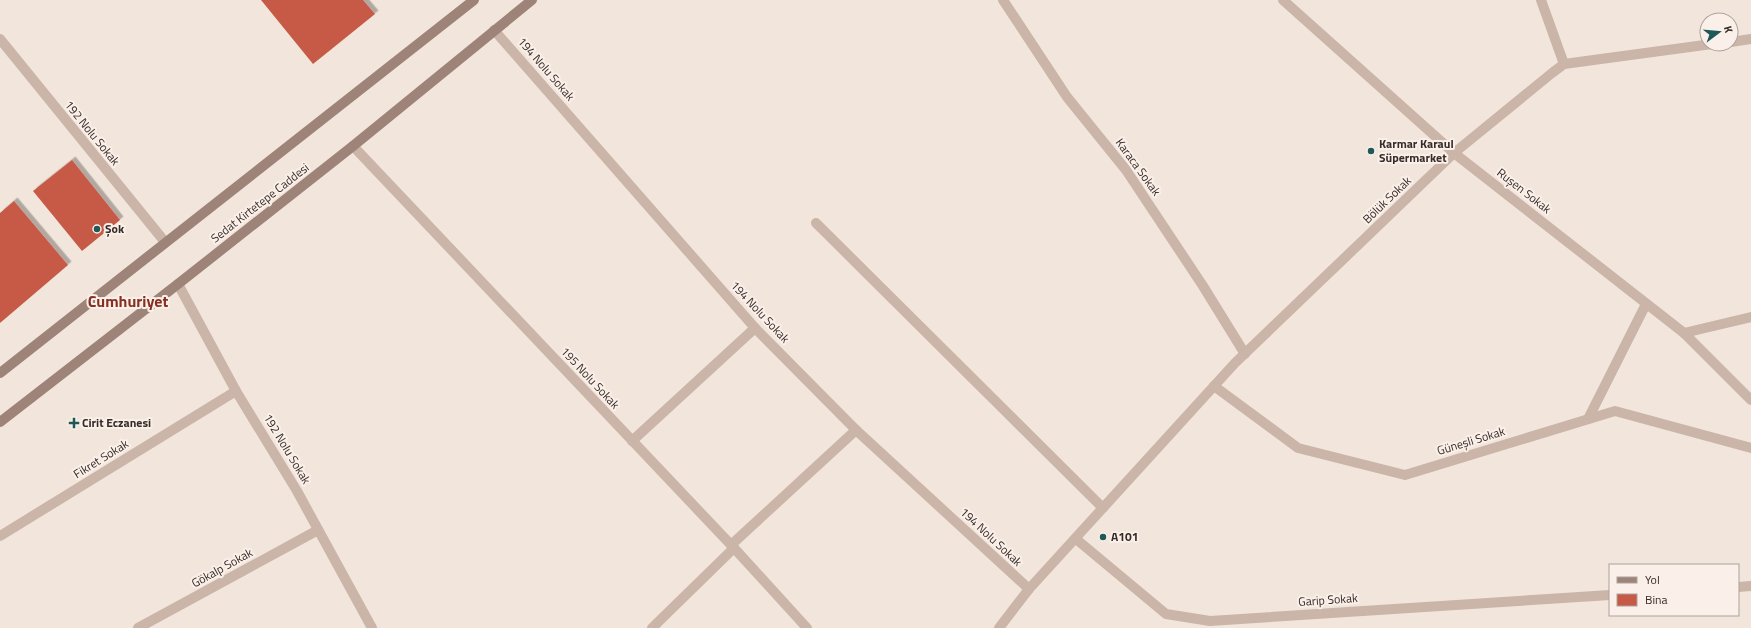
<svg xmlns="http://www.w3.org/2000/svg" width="1751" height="628" viewBox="0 0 1751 628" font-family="'Titillium Web',sans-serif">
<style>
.building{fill:#c65a46;filter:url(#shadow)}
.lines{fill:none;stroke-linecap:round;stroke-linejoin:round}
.lane{stroke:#cab5a8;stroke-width:10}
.street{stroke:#cab5a8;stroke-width:10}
.secondary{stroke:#9e8379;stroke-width:10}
.poi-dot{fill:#1e5958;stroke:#faf0e9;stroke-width:1.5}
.labels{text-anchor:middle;stroke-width:4;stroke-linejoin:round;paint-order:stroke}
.street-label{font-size:12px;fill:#372c28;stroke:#faf0e9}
.poi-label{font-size:12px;font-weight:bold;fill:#372c28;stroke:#faf0e9;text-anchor:start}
.district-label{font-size:16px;font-weight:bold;fill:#863021;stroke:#faf0e9}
</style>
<defs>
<filter id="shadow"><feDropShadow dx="3.5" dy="-3.5" stdDeviation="0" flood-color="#0004"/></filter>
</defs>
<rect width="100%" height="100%" fill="#f2e6dc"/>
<!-- building -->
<g class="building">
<polygon points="261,0 363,0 375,14 313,64"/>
<polygon points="72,160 120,220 82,251 33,191"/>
<polygon points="14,201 68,265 0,323 0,213"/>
</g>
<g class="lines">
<!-- lane -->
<polyline class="lane" points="816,223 1103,508"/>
<!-- street -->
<g class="street">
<polyline points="1003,0 1067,97 1126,170 1203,286 1245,354"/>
<polyline points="1283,0 1454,153 1684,333 1751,400"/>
<polyline points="1541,0 1564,64"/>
<polyline points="494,30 755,328 856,430 1029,589"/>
<polyline points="0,39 165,242"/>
<polyline points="1731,42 1751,39"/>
<polyline points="353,146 734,548 807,628"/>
<polyline points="178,284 236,391 297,491 372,628"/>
<polyline points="1684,333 1751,317"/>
<polyline points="1214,386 1298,448 1405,475 1615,411 1751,448"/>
<polyline points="1588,419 1646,304"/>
<polyline points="632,441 755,328"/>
<polyline points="0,536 236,391"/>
<polyline points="1076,539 1166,614 1210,621 1610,595"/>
<polyline points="731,545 856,430"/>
<polyline points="1738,587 1751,586"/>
<polyline points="138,628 318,530"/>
<polyline points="652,628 734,548"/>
<polyline points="999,628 1029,589 1235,363 1454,153 1552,73 1564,64 1712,44"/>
</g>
<!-- secondary -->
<g class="secondary">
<polyline points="0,373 474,0"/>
<polyline points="0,422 178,284 353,146 532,0"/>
</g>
</g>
<!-- markers -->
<g class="poi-dot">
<circle cx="1371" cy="151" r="4"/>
<circle cx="97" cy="229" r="4"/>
<path d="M72 417h4v4h4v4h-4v4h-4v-4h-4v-4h4z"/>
<circle cx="1103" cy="537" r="4"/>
</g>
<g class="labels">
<!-- street labels -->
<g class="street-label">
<text transform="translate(546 69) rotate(49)" y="4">194 Nolu Sokak</text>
<text transform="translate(92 133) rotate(51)" y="4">192 Nolu Sokak</text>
<text transform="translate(1138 167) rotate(54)" y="4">Karaca Sokak</text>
<text transform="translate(1524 191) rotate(38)" y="4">Ruşen Sokak</text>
<text transform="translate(1387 200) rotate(-44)" y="4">Bölük Sokak</text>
<text transform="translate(260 203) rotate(-38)" y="4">Sedat Kirtetepe Caddesi</text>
<text transform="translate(760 312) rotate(47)" y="4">194 Nolu Sokak</text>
<text transform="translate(590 378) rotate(47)" y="4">195 Nolu Sokak</text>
<text transform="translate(1471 441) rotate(-17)" y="4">Güneşli Sokak</text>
<text transform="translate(287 449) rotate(59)" y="4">192 Nolu Sokak</text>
<text transform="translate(101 459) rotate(-32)" y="4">Fikret Sokak</text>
<text transform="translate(991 537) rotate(43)" y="4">194 Nolu Sokak</text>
<text transform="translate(222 568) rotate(-29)" y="4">Gökalp Sokak</text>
<text transform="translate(1328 600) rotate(-4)" y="4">Garip Sokak</text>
</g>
<!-- poi labels -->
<g class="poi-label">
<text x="1379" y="148">Karmar Karaul<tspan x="1379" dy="14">Süpermarket</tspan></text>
<text x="105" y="233">Şok</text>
<text x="82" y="427">Cirit Eczanesi</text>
<text x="1111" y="541">A101</text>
</g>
<!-- district labels -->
<g class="district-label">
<text x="128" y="307">Cumhuriyet</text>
</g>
</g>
<!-- legend -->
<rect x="1609" y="564" width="130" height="52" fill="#faf0e9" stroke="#aca29c"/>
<rect x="1617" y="577" width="20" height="6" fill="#9e8379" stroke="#aca29c"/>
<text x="1645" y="584" font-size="12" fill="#372c28">Yol</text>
<rect x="1617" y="594" width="20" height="12" fill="#c65a46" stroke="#aca29c"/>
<text x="1645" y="604" font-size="12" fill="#372c28">Bina</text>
<!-- north arrow -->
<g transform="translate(1719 32) rotate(74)"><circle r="19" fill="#faf0e9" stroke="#aca29c"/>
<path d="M0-3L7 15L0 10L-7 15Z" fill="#1e5958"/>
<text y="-6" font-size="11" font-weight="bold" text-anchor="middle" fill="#372c28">K</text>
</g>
</svg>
